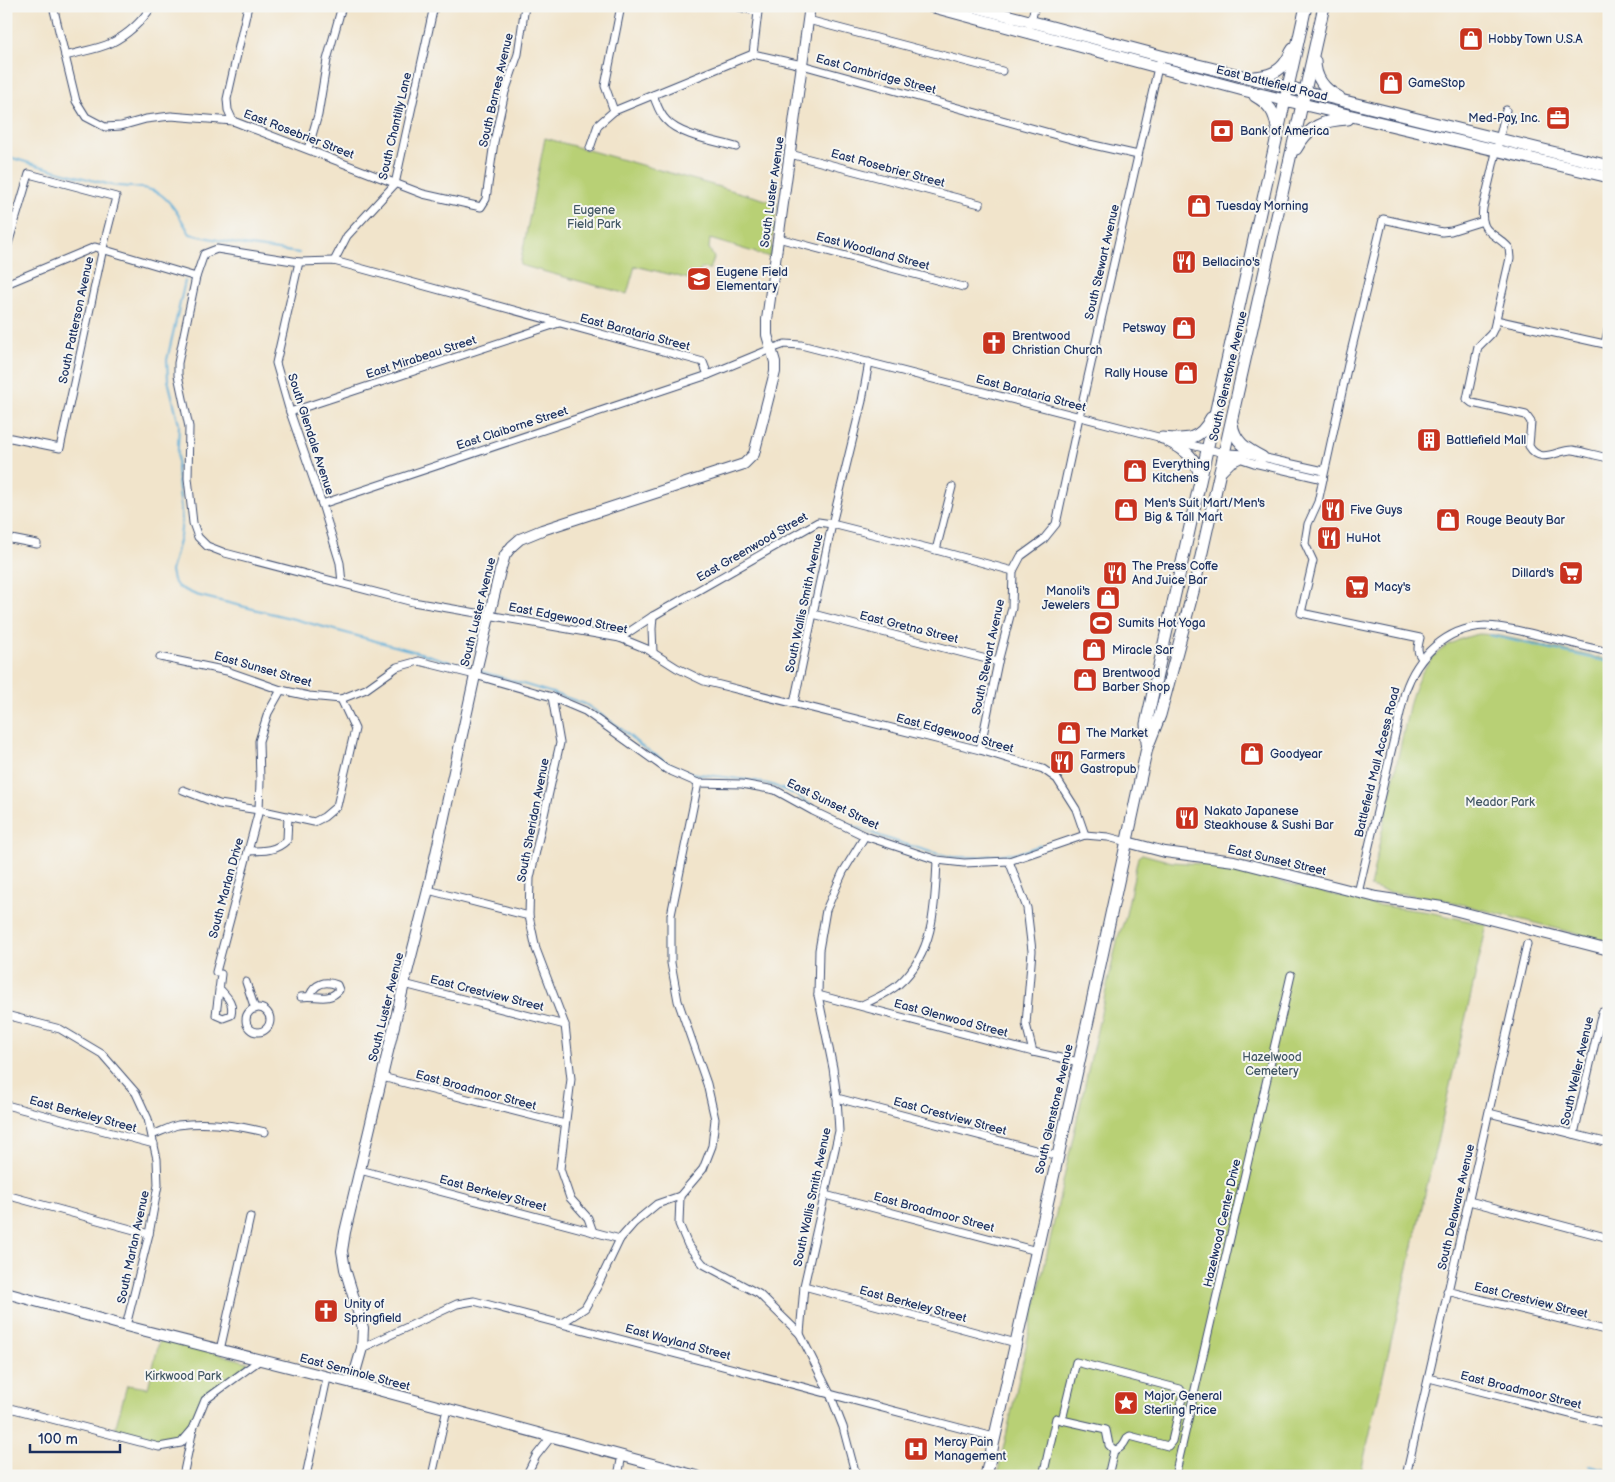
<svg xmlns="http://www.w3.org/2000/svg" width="1615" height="1482" viewBox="0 0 1615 1482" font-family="'Balsamiq Sans',sans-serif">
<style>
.green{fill:#b8d075;stroke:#6a806a}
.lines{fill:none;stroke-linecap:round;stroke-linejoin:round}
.stream{stroke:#5dadd7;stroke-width:2}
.street-casing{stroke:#3b4a6e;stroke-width:9}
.secondary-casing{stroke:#3b4a6e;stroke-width:12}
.primary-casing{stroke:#3b4a6e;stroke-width:13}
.street{stroke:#fff;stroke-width:7}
.secondary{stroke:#fff;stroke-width:10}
.primary{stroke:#fff;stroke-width:11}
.labels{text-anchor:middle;stroke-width:4;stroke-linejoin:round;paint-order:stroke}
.poi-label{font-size:12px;fill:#1b2f5e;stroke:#f6f6f2;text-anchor:start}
.street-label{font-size:12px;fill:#1b2f5e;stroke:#f6f6f2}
.park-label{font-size:12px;fill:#425764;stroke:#f6f6f2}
</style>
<rect width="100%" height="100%" fill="#f6f6f2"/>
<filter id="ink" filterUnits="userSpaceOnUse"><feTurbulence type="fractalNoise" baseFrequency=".02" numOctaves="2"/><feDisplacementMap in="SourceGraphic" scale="10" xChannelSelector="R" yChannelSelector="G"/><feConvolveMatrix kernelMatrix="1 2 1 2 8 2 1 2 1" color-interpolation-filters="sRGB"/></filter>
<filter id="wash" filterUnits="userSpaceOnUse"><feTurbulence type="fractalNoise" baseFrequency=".0096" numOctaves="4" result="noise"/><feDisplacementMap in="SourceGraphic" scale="20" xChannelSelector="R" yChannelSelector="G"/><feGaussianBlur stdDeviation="1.12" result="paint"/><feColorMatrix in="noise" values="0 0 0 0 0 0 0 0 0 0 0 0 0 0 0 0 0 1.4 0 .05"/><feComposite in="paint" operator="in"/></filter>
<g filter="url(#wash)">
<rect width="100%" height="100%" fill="#f1e4cb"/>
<!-- green -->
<g class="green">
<polygon points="545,138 777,203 770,257 710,239 709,248 714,258 710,269 701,268 697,281 635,266 627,294 520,265"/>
<path d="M1479,634l17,1 113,25v282l-172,-44 -49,-6 -18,-5 40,-185c11,-38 29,-60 69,-68z"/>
<polygon points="1142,854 1172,862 1217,865 1369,904 1429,912 1487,925 1360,1476 997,1476 1118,937 1125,919 1138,857"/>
<path d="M160,1338l88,24 -1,3c-13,10 -36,26 -46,38 -6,8 -8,19 -14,27 -18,23 -50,9 -73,3l13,-48 21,3z"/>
</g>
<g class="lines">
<!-- stream -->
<g class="stream">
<path d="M6,156c35,11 70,20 105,29 16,3 34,0 49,9 13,9 22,27 30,40l47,10 62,9"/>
<polyline points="185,281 167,360 168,380 179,424 177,470 182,521 180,537 171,571 173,580 178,587 196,595 294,619 424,654 474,669"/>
<polyline points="1489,635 1609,662"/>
<polyline points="480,671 556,694 585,704 618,726 641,746 670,764 691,773 756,781 772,785 794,794 816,808 845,823 888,839 931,852 952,857 979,857 1021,852 1041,845"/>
<polyline points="1589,1465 1609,1470"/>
</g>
</g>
</g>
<g filter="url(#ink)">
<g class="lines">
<defs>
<g id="street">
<polyline points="53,6 76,101 86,117 105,127 121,126 146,119 171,116 233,121 423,194 481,207 486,199 494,142 505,92 518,54 525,6"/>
<polyline points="735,6 758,12 753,54"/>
<polyline points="808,20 1002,71"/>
<polyline points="1030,25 1035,6"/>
<path d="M65,56c14,-4 34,-7 46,-13 16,-8 31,-22 41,-37"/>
<path d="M653,95c4,9 6,18 13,25 14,16 50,21 70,27"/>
<path d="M1506,110l-23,98c-4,26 12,24 26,40l1,10 -16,70 -3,6 -13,13 -11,52 5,4 54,12 5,7 -2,24c12,20 29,3 44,4 12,2 24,6 36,8"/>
<polyline points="614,111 753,54 802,65 1089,144 1138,155"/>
<polyline points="233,121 228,110 227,99 248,6"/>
<polyline points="590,148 598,125 614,111 605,86 621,6"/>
<polyline points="308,149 318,115 327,60 342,6"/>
<polyline points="790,154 980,204"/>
<polyline points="6,216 15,218"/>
<polyline points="778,238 963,287"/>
<polyline points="6,251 29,174 116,197 103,248 60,448 6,437"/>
<polyline points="334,261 347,236 395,184 434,6"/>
<polyline points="299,262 276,363 290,412 322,504 340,563 342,583"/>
<polyline points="196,277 178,363 178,375 189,427 188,478 193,523 198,537 207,546 225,553 413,602 620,638 647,649 677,668 704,681 980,750 1043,769 1057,779 1076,809 1085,835"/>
<polyline points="6,284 95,247 196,277 204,254 217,249 299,262 334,261 703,362 708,375 771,349 785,344 801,345 1166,439"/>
<polyline points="1496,320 1609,345"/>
<polyline points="1605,344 1609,326"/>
<polyline points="290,412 559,323"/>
<polyline points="1179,442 1224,453 1254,463 1323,479"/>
<polyline points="1227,453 1248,454 1324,471"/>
<polyline points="322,504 708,375"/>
<polyline points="6,538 37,544"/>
<polyline points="936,550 952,487"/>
<polyline points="813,614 998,662"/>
<polyline points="653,616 652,629 653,653"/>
<polyline points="620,638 653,616 818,522 832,524 936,550 1013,571"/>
<polyline points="160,657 227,671 281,690 309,696 341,699 366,689 397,667 419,661 475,675 552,697 585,711 666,769 698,783 742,784 775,790 813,811 865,836 937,860 964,863 1009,861 1085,835 1108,837 1127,842"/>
<path d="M1422,658c-6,-6 -4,-12 -2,-20l-119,-25 12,-52 -8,-17 1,-8 2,-12 10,-22 31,-142 34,-141 59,13 9,-1 32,-10"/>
<polyline points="552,697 560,743 530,878 529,916 536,949 565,1025 571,1079 560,1169 570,1198 588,1218 593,1232"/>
<polyline points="794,703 832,524 862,401 869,362"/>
<polyline points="980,750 998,662 1012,608 1013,571 1021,556 1043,540 1056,524 1079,417 1159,63"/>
<polyline points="698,783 671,915 671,963 678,1001 707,1084 715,1119 712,1146 703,1169 680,1196 679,1224 688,1245 703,1264 759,1294 800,1334 830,1394 843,1427 856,1476"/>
<polyline points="183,790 219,804 259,810 314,822 324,817 337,806 355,729 341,699"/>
<path d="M248,851c16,0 28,0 39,-11l1,-23"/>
<polyline points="1009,861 1027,908 1032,951 1026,1024 1033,1052"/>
<polyline points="428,890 529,916"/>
<path d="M1358,893l47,-201c12,-36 41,-64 80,-66 19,0 38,6 57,10 22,5 44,11 67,16"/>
<polyline points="216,972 259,810 260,781 259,741 268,713 281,690"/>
<polyline points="246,982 255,1009"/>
<polyline points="404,984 565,1025"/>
<path d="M219,988c8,9 15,14 12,27l-8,3 -7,-3 5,-41"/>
<polyline points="818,995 1033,1052 1079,1062"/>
<path d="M301,997c14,-3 27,6 38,-7l-2,-5c-12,-5 -22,-1 -27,10"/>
<path d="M862,1005c12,-6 27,-12 37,-21 36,-32 36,-80 38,-124"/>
<circle cx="258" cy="1020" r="12"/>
<polyline points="6,1015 60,1029 102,1054 136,1093 148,1119 157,1159 158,1185 149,1234 126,1326"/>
<polyline points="382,1077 565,1124"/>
<polyline points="837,1098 1058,1156"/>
<polyline points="6,1105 154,1144"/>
<polyline points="1489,1113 1609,1143"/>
<polyline points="1574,1134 1602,1012"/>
<path d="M152,1135c8,-3 18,-8 26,-10 30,-4 59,0 87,7"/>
<polyline points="360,1170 620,1239"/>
<polyline points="6,1195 149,1234"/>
<polyline points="825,1195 1037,1251"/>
<polyline points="1469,1201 1609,1238"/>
<polyline points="804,1286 1016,1343"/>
<polyline points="1447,1291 1609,1331"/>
<polyline points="562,1323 585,1308 597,1287 620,1239 634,1223 657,1204 680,1196"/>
<polyline points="800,1334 804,1286 839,1131 837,1098 833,1068 818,995 819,950 826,910 843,872 865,836"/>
<polyline points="362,1348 457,1304 474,1301 994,1437"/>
<polyline points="220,1350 250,1217"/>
<polyline points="1429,1378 1609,1424"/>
<polyline points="6,1407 159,1447 181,1443 193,1429"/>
<polyline points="1062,1420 1106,1430 1109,1445 1114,1450"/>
<polyline points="183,1476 193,1429 205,1400 260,1360"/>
<polyline points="306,1476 327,1378"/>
<polyline points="432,1476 447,1409"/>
<polyline points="526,1476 536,1456 551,1437"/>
<polyline points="618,1476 622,1455"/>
<path d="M1043,1476l13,-58 6,2 14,-58 104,27 3,5 -11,47 -4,5 -38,-10 -3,2c-3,6 -6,11 -13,12"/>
<polyline points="1108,1476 1114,1450"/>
<polyline points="1175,1476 1291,975"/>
<polyline points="1406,1476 1527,944"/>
</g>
<g id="secondary">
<polyline points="477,667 500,571 505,555 512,546 520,539 542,530 744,464 754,454 775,372 775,362 767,335 767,320 810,6"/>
<polyline points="1127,842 1165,852 1234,861 1376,897 1442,907 1609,950"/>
<polyline points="6,1293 126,1326 352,1383 697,1476"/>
<polyline points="352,1383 362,1348 363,1328 345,1269 342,1251 345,1232 404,984 428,890 476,671"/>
</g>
<g id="primary">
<polyline points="930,6 1247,91 1609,177"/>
<polyline points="972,6 1161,56 1609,166"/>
<path d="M1315,61c0,17 10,29 24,36"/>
<path d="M1254,77c14,-1 25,-4 33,-17 2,-3 3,-7 6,-11"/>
<path d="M1255,96c14,8 20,16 22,32"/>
<path d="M1296,149c13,-23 27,-29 52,-30"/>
<path d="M1232,423c2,19 15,26 30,34"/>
<path d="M1162,438c23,2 37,4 49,-20"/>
<path d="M1168,441c16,8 29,17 32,36"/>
<polyline points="1220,472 1230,462 1238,458"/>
<polyline points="1147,743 1146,724 1306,6"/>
<polyline points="986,1476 1079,1062 1147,748 1160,715 1194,588 1324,6"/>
</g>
</defs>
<!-- street casing -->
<use href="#street" class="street-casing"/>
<!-- secondary casing -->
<use href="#secondary" class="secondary-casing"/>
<!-- primary casing -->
<use href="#primary" class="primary-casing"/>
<!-- street -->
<use href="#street" class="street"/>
<!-- secondary -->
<use href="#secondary" class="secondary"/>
<!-- primary -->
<use href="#primary" class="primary"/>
</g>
</g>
<!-- icons -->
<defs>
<symbol id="shop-square" viewBox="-11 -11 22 22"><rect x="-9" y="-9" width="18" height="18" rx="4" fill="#c8321e" stroke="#f6f6f2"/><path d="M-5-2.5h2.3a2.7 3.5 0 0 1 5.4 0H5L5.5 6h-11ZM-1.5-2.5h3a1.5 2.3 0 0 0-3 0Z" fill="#fff"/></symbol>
<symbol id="office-square" viewBox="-11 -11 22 22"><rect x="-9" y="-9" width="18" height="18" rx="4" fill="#c8321e" stroke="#f6f6f2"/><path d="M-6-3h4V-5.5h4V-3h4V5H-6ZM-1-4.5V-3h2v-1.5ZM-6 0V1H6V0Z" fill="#fff"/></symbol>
<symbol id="bank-square" viewBox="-11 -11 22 22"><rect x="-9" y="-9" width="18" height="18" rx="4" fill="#c8321e" stroke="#f6f6f2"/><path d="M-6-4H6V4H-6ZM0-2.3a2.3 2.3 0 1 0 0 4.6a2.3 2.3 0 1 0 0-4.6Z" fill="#fff"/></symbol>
<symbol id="restaurant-square" viewBox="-11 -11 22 22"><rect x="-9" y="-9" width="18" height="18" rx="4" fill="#c8321e" stroke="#f6f6f2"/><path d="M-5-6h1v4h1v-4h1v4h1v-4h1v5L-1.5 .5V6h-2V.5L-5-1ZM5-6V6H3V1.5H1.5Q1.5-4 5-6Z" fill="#fff"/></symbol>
<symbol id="school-square" viewBox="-11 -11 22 22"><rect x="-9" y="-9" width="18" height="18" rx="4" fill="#c8321e" stroke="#f6f6f2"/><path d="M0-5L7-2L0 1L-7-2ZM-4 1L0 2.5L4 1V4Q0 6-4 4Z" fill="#fff"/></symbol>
<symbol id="church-square" viewBox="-11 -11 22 22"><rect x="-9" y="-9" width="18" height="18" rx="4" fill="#c8321e" stroke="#f6f6f2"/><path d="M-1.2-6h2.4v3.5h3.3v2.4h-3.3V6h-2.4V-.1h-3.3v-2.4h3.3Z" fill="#fff"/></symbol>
<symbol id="building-square" viewBox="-11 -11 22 22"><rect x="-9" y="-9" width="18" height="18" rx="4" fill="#c8321e" stroke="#f6f6f2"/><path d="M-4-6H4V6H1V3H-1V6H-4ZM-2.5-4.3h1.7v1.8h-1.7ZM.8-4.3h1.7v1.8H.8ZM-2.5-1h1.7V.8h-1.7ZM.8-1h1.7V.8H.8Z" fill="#fff"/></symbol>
<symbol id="supermarket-square" viewBox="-11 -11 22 22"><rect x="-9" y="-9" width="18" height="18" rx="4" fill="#c8321e" stroke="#f6f6f2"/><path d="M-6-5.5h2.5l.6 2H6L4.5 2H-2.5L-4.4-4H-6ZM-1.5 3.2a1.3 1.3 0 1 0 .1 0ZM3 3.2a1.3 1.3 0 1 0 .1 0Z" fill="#fff"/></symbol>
<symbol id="stadium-square" viewBox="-11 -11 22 22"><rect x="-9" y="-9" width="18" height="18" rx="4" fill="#c8321e" stroke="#f6f6f2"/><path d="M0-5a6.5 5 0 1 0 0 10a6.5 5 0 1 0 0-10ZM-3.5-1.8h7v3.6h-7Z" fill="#fff"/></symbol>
<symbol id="sight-square" viewBox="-11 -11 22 22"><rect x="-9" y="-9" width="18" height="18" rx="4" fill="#c8321e" stroke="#f6f6f2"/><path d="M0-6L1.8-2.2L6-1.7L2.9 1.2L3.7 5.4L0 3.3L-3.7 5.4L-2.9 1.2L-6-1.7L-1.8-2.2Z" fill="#fff"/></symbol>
<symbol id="hospital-square" viewBox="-11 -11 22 22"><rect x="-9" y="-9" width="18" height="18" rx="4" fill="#c8321e" stroke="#f6f6f2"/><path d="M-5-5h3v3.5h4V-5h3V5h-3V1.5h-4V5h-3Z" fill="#fff"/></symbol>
</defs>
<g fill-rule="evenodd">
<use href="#shop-square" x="1457" y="25" width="28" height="28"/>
<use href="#shop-square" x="1377" y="69" width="28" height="28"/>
<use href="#office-square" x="1544" y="104" width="28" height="28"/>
<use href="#bank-square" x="1208" y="117" width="28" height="28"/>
<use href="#shop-square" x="1185" y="192" width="28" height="28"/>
<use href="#restaurant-square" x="1170" y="248" width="28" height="28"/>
<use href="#school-square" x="685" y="265" width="28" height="28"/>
<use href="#shop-square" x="1170" y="314" width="28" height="28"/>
<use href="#church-square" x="980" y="329" width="28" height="28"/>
<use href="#shop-square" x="1172" y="359" width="28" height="28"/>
<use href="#building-square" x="1415" y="426" width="28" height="28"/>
<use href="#shop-square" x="1121" y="457" width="28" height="28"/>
<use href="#shop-square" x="1112" y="496" width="28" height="28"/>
<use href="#restaurant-square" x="1319" y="496" width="28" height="28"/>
<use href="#shop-square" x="1434" y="506" width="28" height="28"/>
<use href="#restaurant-square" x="1315" y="524" width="28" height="28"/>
<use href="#restaurant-square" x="1101" y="559" width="28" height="28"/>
<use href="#supermarket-square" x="1557" y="559" width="28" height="28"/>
<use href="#supermarket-square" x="1343" y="573" width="28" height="28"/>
<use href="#shop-square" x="1094" y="584" width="28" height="28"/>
<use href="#stadium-square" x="1087" y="609" width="28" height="28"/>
<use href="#shop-square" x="1080" y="636" width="28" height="28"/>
<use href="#shop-square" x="1071" y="666" width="28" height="28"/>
<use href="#shop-square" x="1055" y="719" width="28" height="28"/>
<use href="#shop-square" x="1238" y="740" width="28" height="28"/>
<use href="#restaurant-square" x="1048" y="748" width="28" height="28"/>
<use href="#restaurant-square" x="1173" y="804" width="28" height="28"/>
<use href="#church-square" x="312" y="1297" width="28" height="28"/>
<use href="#sight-square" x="1112" y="1389" width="28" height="28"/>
<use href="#hospital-square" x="902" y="1435" width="28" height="28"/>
</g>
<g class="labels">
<!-- poi labels -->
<g class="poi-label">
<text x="1488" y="43">Hobby Town U.S.A</text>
<text x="1408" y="87">GameStop</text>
<text x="1540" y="122" text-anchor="end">Med-Pay, Inc.</text>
<text x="1240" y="135">Bank of America</text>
<text x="1216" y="210">Tuesday Morning</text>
<text x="1202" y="266">Bellacino's</text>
<text x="716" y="276">Eugene Field<tspan x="716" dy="14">Elementary</tspan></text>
<text x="1166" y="332" text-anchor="end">Petsway</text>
<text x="1012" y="340">Brentwood<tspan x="1012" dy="14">Christian Church</tspan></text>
<text x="1168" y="377" text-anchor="end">Rally House</text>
<text x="1446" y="444">Battlefield Mall</text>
<text x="1152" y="468">Everything<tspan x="1152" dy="14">Kitchens</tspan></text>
<text x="1144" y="507">Men's Suit Mart/Men's<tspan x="1144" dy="14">Big &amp; Tall Mart</tspan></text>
<text x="1350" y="514">Five Guys</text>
<text x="1466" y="524">Rouge Beauty Bar</text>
<text x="1346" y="542">HuHot</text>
<text x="1132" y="570">The Press Coffe<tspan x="1132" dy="14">And Juice Bar</tspan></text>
<text x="1554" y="577" text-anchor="end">Dillard's</text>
<text x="1374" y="591">Macy's</text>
<text x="1090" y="595" text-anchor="end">Manoli's<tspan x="1090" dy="14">Jewelers</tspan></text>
<text x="1118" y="627">Sumits Hot Yoga</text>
<text x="1112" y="654">Miracle Sar</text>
<text x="1102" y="677">Brentwood<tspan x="1102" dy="14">Barber Shop</tspan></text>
<text x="1086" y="737">The Market</text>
<text x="1270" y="758">Goodyear</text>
<text x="1080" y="759">Farmers<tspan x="1080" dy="14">Gastropub</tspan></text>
<text x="1204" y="815">Nakato Japanese<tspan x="1204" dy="14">Steakhouse &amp; Sushi Bar</tspan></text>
<text x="344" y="1308">Unity of<tspan x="344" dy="14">Springfield</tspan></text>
<text x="1144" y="1400">Major General<tspan x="1144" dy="14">Sterling Price</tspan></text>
<text x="934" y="1446">Mercy Pain<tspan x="934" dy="14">Management</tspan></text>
</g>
<!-- street labels -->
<g class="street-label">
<text transform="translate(876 74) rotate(15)" y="4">East Cambridge Street</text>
<text transform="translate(1272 83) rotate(14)" y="4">East Battlefield Road</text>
<text transform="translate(496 90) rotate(-77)" y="4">South Barnes Avenue</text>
<text transform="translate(395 126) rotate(-77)" y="4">South Chantilly Lane</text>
<text transform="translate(299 134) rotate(21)" y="4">East Rosebrier Street</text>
<text transform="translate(888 168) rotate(15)" y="4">East Rosebrier Street</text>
<text transform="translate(772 192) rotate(-82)" y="4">South Luster Avenue</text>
<text transform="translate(873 251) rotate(15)" y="4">East Woodland Street</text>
<text transform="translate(1102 262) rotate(-77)" y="4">South Stewart Avenue</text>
<text transform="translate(76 320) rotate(-78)" y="4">South Patterson Avenue</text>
<text transform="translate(635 332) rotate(15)" y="4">East Barataria Street</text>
<text transform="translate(421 357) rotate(-18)" y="4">East Mirabeau Street</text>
<text transform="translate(1228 376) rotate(-77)" y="4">South Glenstone Avenue</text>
<text transform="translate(1031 393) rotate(15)" y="4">East Barataria Street</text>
<text transform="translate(512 428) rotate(-18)" y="4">East Claiborne Street</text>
<text transform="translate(311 434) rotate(72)" y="4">South Glendale Avenue</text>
<text transform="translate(752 547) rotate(-30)" y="4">East Greenwood Street</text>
<text transform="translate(804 603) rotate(-78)" y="4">South Wallis Smith Avenue</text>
<text transform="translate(478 612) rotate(-76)" y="4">South Luster Avenue</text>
<text transform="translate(568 618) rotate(11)" y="4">East Edgewood Street</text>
<text transform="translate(909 627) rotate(14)" y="4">East Gretna Street</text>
<text transform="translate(988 657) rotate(-78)" y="4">South Stewart Avenue</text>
<text transform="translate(263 669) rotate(16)" y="4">East Sunset Street</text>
<text transform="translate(955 733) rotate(15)" y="4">East Edgewood Street</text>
<text transform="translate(1377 762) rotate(-76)" y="4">Battlefield Mall Access Road</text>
<text transform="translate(833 804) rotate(26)" y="4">East Sunset Street</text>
<text transform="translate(533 820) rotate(-79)" y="4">South Sheridan Avenue</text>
<text transform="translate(1277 860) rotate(13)" y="4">East Sunset Street</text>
<text transform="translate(226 888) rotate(-75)" y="4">South Marlan Drive</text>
<text transform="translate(487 993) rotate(14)" y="4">East Crestview Street</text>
<text transform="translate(386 1007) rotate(-76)" y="4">South Luster Avenue</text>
<text transform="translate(951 1018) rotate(15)" y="4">East Glenwood Street</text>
<text transform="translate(1577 1071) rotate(-77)" y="4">South Weller Avenue</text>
<text transform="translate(476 1090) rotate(15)" y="4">East Broadmoor Street</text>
<text transform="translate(1054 1109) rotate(-77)" y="4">South Glenstone Avenue</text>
<text transform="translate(83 1114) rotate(15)" y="4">East Berkeley Street</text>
<text transform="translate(950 1116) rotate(15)" y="4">East Crestview Street</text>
<text transform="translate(493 1193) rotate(15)" y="4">East Berkeley Street</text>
<text transform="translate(812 1197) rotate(-78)" y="4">South Wallis Smith Avenue</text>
<text transform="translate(1456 1207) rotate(-77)" y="4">South Delaware Avenue</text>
<text transform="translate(934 1212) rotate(15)" y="4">East Broadmoor Street</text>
<text transform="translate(1222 1223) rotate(-77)" y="4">Hazelwood Center Drive</text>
<text transform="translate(133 1247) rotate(-78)" y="4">South Marlan Avenue</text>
<text transform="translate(1531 1300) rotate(14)" y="4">East Crestview Street</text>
<text transform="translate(913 1304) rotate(15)" y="4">East Berkeley Street</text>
<text transform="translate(678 1342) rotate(15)" y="4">East Wayland Street</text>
<text transform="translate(355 1372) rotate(15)" y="4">East Seminole Street</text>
<text transform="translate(1521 1390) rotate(14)" y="4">East Broadmoor Street</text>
</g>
<!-- park labels -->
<g class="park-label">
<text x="594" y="214">Eugene<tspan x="594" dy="14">Field Park</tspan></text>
<text x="1500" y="806">Meador Park</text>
<text x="1272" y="1061">Hazelwood<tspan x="1272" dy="14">Cemetery</tspan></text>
<text x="183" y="1380">Kirkwood Park</text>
</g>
</g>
<!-- margin -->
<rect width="1615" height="1482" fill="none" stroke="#f6f6f2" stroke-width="25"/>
<!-- scale -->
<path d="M30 1444v8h90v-8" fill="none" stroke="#1b2f5e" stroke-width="2.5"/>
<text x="38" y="1444" font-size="15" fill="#1b2f5e" stroke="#f6f6f2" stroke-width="4" paint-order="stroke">100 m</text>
</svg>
